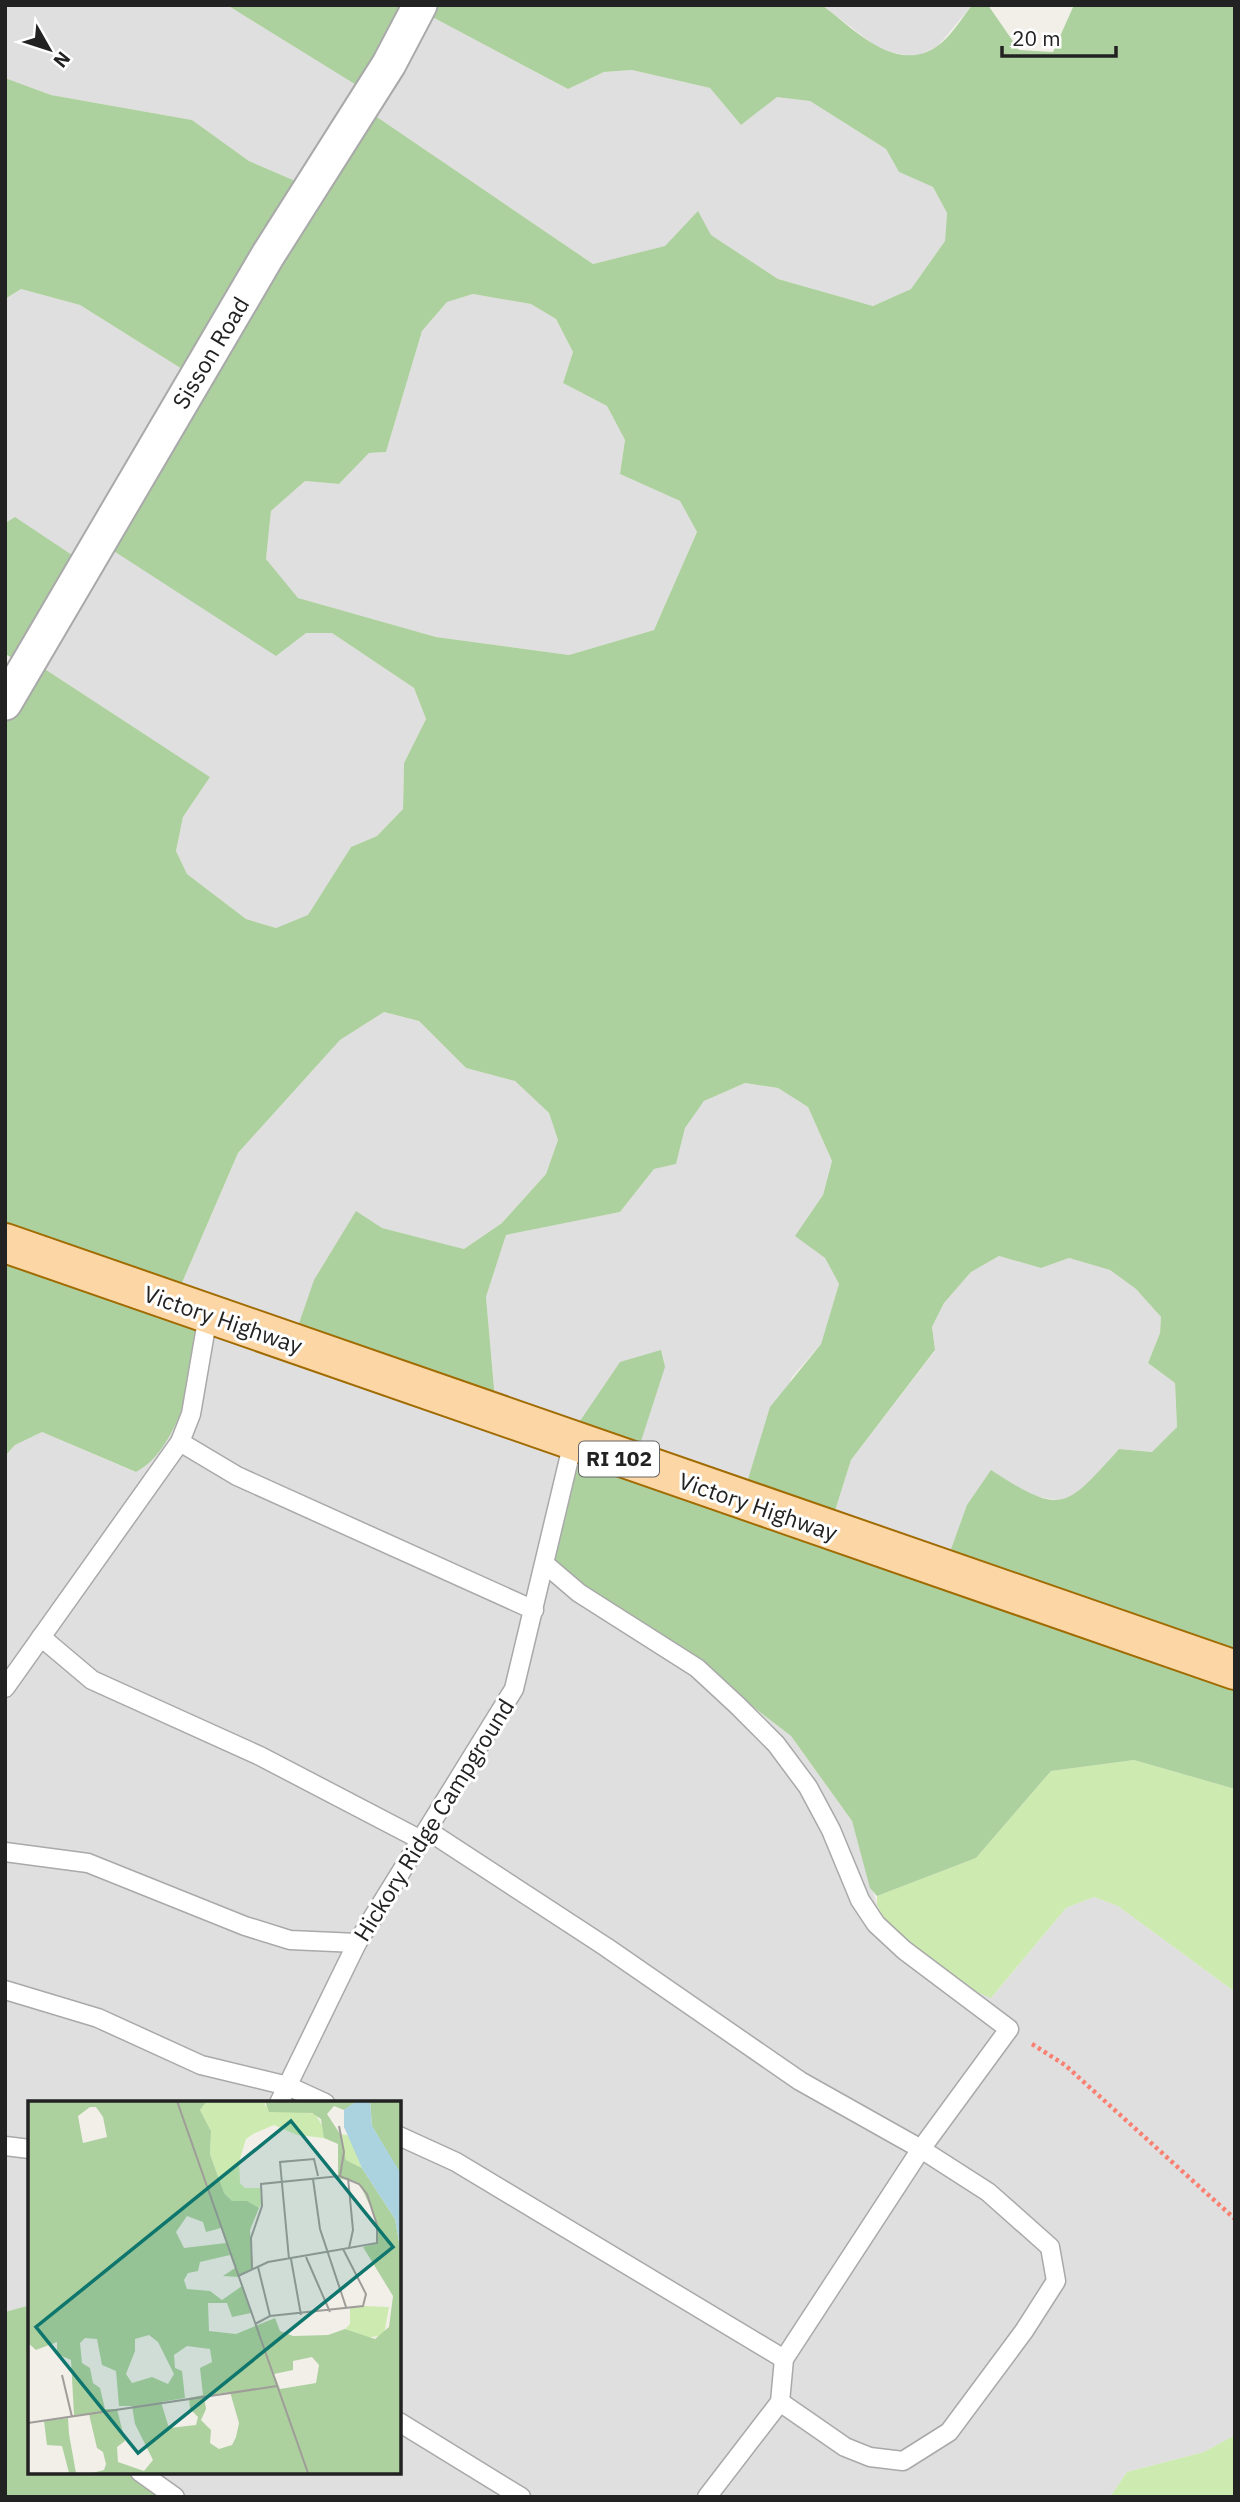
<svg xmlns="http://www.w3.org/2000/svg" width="1240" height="2502" viewBox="0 0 1240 2502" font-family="'IBM Plex Sans',sans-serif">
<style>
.residential{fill:#e0dfdf}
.grass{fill:#cdebb0}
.forest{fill:#add19e;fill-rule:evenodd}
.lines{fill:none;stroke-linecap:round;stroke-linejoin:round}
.lane-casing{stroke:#a9a9a9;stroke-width:21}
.street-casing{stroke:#a9a9a9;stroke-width:37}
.primary-casing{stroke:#a06b00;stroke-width:42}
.path{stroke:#fa8072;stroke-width:4.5;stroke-dasharray:3.5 3.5;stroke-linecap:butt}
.lane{stroke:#fff;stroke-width:18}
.street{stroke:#fff;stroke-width:33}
.primary{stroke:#fcd6a4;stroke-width:38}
.labels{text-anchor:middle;stroke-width:6;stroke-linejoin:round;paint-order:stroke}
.shield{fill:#fff;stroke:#646464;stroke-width:2}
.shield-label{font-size:21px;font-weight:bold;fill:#222}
.street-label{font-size:23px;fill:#222;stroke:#fff}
.inset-road{fill:none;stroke:#9f9d99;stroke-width:2}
.view{fill:#0f766e;fill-opacity:0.15;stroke:#0f766e;stroke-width:3.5}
.inset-edge{fill:none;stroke:#222;stroke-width:3.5}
</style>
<rect width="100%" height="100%" fill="#f2efe9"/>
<!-- residential -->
<g class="residential">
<polygon points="5,5 227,5 366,91 421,11 568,89 604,72 632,70 710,88 741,125 777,96 810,101 886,149 899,172 933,187 947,213 945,241 911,289 873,306 778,279 711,235 593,264 374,115 314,189 249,161 192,120 51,95 5,78"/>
<polygon points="822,5 972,5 938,46 915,57 881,50"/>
<polygon points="21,289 80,305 198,379 109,535 306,633 332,633 414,688 426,719 404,763 403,809 377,836 351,847 308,916 276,928 246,919 187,874 176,851 183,817 210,777 34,662 15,517 5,523 5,299"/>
<polygon points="473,294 531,304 556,319 573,352 563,383 607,406 625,440 620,474 680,501 697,532 654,630 569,655 436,637 297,598 266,559 271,511 305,481 339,484 369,453 386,452 422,331 447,302"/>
<polygon points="384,1012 419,1021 466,1068 515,1081 549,1113 558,1140 546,1174 502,1223 464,1249 382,1228 497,1421 486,1297 506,1235 620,1212 654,1169 676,1164 685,1128 704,1101 745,1083 778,1088 808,1107 832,1161 823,1195 796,1236 825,1258 839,1284 821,1344 792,1377 741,1500 647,1477 620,1362 669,1642 791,1736 852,1821 877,1905 992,1997 1066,1908 1094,1897 1118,1906 1235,1992 1235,2435 1204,2452 1127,2472 1110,2497 167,2497 139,2472 399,2472 399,2103 30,2103 30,2305 5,2312 5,1456 15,1445 42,1432 135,1472 178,1292 238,1153 340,1040"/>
<polygon points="999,1256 1041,1268 1069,1258 1110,1270 1136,1289 1161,1317 1160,1333 1148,1363 1175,1383 1177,1427 1152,1452 1119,1449 1079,1494 1063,1501 1029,1495 942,1574 828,1533 851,1460 935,1351 932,1327 944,1303 971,1272"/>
</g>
<!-- grass -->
<g class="grass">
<polygon points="1134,1760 1235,1789 1235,1992 1118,1906 1094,1897 1066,1908 991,1998 979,1993 891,1932 877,1905 877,1896 976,1858 1051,1771"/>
<polygon points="1235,2435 1235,2497 1110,2497 1127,2472 1204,2452"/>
</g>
<!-- forest -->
<g class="forest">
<path d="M227,5h595c32,24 73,69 114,42 14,-9 26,-29 36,-42h16l31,45 34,2 21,-47h161v1784l-101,-29 -83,11 -75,87 -99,38 -7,-8 -18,-67 -61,-85 -122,-94 -119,-72 13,-124 57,-84 41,-12 4,17 -33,102 110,30 28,-92 51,-63 18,-60 -14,-26 -30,-22 28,-41 9,-34 -24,-54 -30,-19 -33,-5 -41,18 -19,27 -9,36 -22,5 -34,43 -114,23 -20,62 11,125 -202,-87 19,-55 42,-69 26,17 82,21 38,-26 44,-49 12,-34 -9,-27 -34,-32 -49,-13 -47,-47 -35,-9 -44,28 -102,113 -60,139 30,34c-12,42 -30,125 -72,146l-94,-40 -27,13 -10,11v-749l24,-40 -24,-13v-131l10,-6 69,46 -50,99 176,115 -27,40 -7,34 11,23 59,45 30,9 32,-13 43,-68 26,-11 26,-27 1,-46 22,-44 -12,-31 -82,-55h-26l-30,23 -170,-110 92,-167 -118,-74 -59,-16 -16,10v-221l46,17 141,25 57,41 65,28 60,-74 219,149 72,-18 33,-35 13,24 67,44 95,27 38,-17 34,-48 2,-28 -14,-26 -34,-15 -13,-23 -76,-48 -33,-4 -36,28 -31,-37 -78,-18 -28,2 -36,17 -147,-78 -55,80zM473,294l58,10 25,15 17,33 -10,31 44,23 18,34 -5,34 60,27 17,31 -43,98 -85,25 -133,-18 -138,-39 -32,-39 5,-48 34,-30 34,3 30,-31 17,-1 36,-121 25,-29zM999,1256l42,12 28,-10 41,12 26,19 25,28 -1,16 -12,30 27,20 2,44 -25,25 -33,-3c-54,60 -57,67 -128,21l-24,35 -25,69 -114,-41 23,-73 84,-110 -3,-23 12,-24 27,-31z"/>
<polygon points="30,2305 30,2472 139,2472 167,2497 5,2497 5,2312"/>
</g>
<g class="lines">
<defs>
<g id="lane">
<polyline points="180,1442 237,1476 534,1610"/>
<polyline points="545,1564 579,1593 697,1668 737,1705 776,1744 808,1787 831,1830 860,1900 876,1924 904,1950 1009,2029 921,2149 784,2359 780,2402 707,2497"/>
<polyline points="41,1637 92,1680 260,1756 421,1840"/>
<polyline points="5,1688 180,1442 191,1414 208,1315"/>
<polyline points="427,1830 606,1947 800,2081 921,2149 988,2192 1050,2247 1056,2281 1024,2331 949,2432 903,2461 870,2457 845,2447 780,2402"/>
<polyline points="5,1852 88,1863 245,1926 290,1940 357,1943"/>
<polyline points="5,1990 98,2018 201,2065 288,2086 325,2103"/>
<polyline points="279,2103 357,1943 514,1689 573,1442"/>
<polyline points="399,2136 456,2162 784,2359"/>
<polyline points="5,2146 30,2149"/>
<polyline points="399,2422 521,2497"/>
<polyline points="140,2472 175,2497"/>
</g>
<polyline id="street" points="5,703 268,255 389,64 420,5"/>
<polyline id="primary" points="5,1243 1235,1670"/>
</defs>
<!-- lane casing -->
<use href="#lane" class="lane-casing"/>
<!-- street casing -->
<use href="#street" class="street-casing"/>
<!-- primary casing -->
<use href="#primary" class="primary-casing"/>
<!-- path -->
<polyline class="path" points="1032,2044 1065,2065 1235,2219"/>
<!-- lane -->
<use href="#lane" class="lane"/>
<!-- street -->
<use href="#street" class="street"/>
<!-- primary -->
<use href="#primary" class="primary"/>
</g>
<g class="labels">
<!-- shield labels -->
<rect class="shield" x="579" y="1441.5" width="80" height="35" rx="5"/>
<g class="shield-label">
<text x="619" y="1466">RI 102</text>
</g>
<!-- street labels -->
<g class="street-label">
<text transform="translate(211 353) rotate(-59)" y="8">Sisson Road</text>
<text transform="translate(223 1320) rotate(19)" y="8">Victory Highway</text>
<text transform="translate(758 1507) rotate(19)" y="8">Victory Highway</text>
<text transform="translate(434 1820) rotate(-58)" y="8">Hickory Ridge Campground</text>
</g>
</g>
<!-- overview -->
<g transform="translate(28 2101)">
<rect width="373" height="373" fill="#f2efe9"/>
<path d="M179,0h58v5l50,8 9,14v10l-27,-3 -23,-10 -21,9 -7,5 -7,23 1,21 5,5h15l1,16 -2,4 -12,-7h-15l-8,-8 -14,-39 1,-23 -11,-21zM312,33l7,1 9,12 6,21 -16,-8zM336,205l25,1 -5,28 -17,3 -22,-9 5,-5v-16z" fill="#cdebb0"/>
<path d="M0,0h179l-7,9 11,21 -1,23 14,39 8,8h15l12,7 -9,22 3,38 -14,9 -16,-1 12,-8 -5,-13 -30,7 -2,9 -10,2 -4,7 3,9 23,2 12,9 20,-14 9,27 -19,4 -5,-14h-19l1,28 27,3 39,-16 5,13 13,5 35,-1 17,-6 30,10 14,-12 4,-31 -30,-49 14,-4 -2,-27 -16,-33 -21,-5v-34l-14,-6 -3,-19 -9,-6 -43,-1 -4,-11h92l-13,9 -10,-4 -7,8 13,20 6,26 16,8 33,51 6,34v220h-309l12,-3 2,-6 -3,-12 -6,-4 -8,-34 -15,1 -3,-55 -14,-6v-12l-21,8 -8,-7zM62,6h6l7,10 4,20 -24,6 -5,-27zM159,115l16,6 3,10 15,-4 5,15 -42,5 -8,-16zM121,234l9,7 16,32 -6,10 -16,-7 -20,6 -6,-9 9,-23v-12zM57,237l12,1 5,26 14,6 3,35h13l3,18 18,36 -9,11 -26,-9 -1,-15 8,-6 -8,-32h-12l-5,-21 -7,-5 -3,-15 -8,-5 -2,-20zM159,245l23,3 2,13 -12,6 3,27 -14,3 1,11 8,8 -2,8 -27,3 -8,-26 24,-4 -3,-27 -7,-3 -1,-13zM284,256l7,8 -3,18 -36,6 -6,-15 19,-4v-9zM202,291l9,31 -3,14 -4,8 -13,4 -9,-6 1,-13 -10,-10 5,-11 -2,-13zM342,0h31v74l-29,-49zM40,317l1,16 7,39h-7l-7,-27 -15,-1 -3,-24z" fill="#add19e" fill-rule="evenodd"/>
<path d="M329,0h13l2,25 28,46 1,81 -6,-34 -33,-51 -18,-41v-17z" fill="#aad3df"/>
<path class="inset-road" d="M149,0l131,372M311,25l5,26 -4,24M320,77l5,52 -4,18M285,78l7,50 26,78M278,156l24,55M261,158l-9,-97 34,-3 4,17M263,158l10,56M230,166l12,49M224,168l-1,-31 11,-32 -1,-22 79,-8 19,8 8,10 10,31v18l-34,6 23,45 -3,12 -93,10 -15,8M210,175l30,-14 75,-13M34,274l10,42M0,322l249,-37"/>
<path class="view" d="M263,20l102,126 -255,206 -102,-126z"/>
<rect width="373" height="373" class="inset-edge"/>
</g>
<!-- border -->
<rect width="1240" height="2502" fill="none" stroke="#222222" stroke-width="14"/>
<!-- north arrow -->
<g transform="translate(49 49) rotate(129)" stroke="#ffffff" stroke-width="5" paint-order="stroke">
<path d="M0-5L12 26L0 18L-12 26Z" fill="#222222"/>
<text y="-10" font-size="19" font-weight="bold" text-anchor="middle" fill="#222222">N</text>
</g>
<!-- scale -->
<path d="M1002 46v10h114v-10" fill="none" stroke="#222222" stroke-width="3.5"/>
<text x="1012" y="46" font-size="21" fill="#222222" stroke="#ffffff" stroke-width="5" paint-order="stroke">20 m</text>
</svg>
